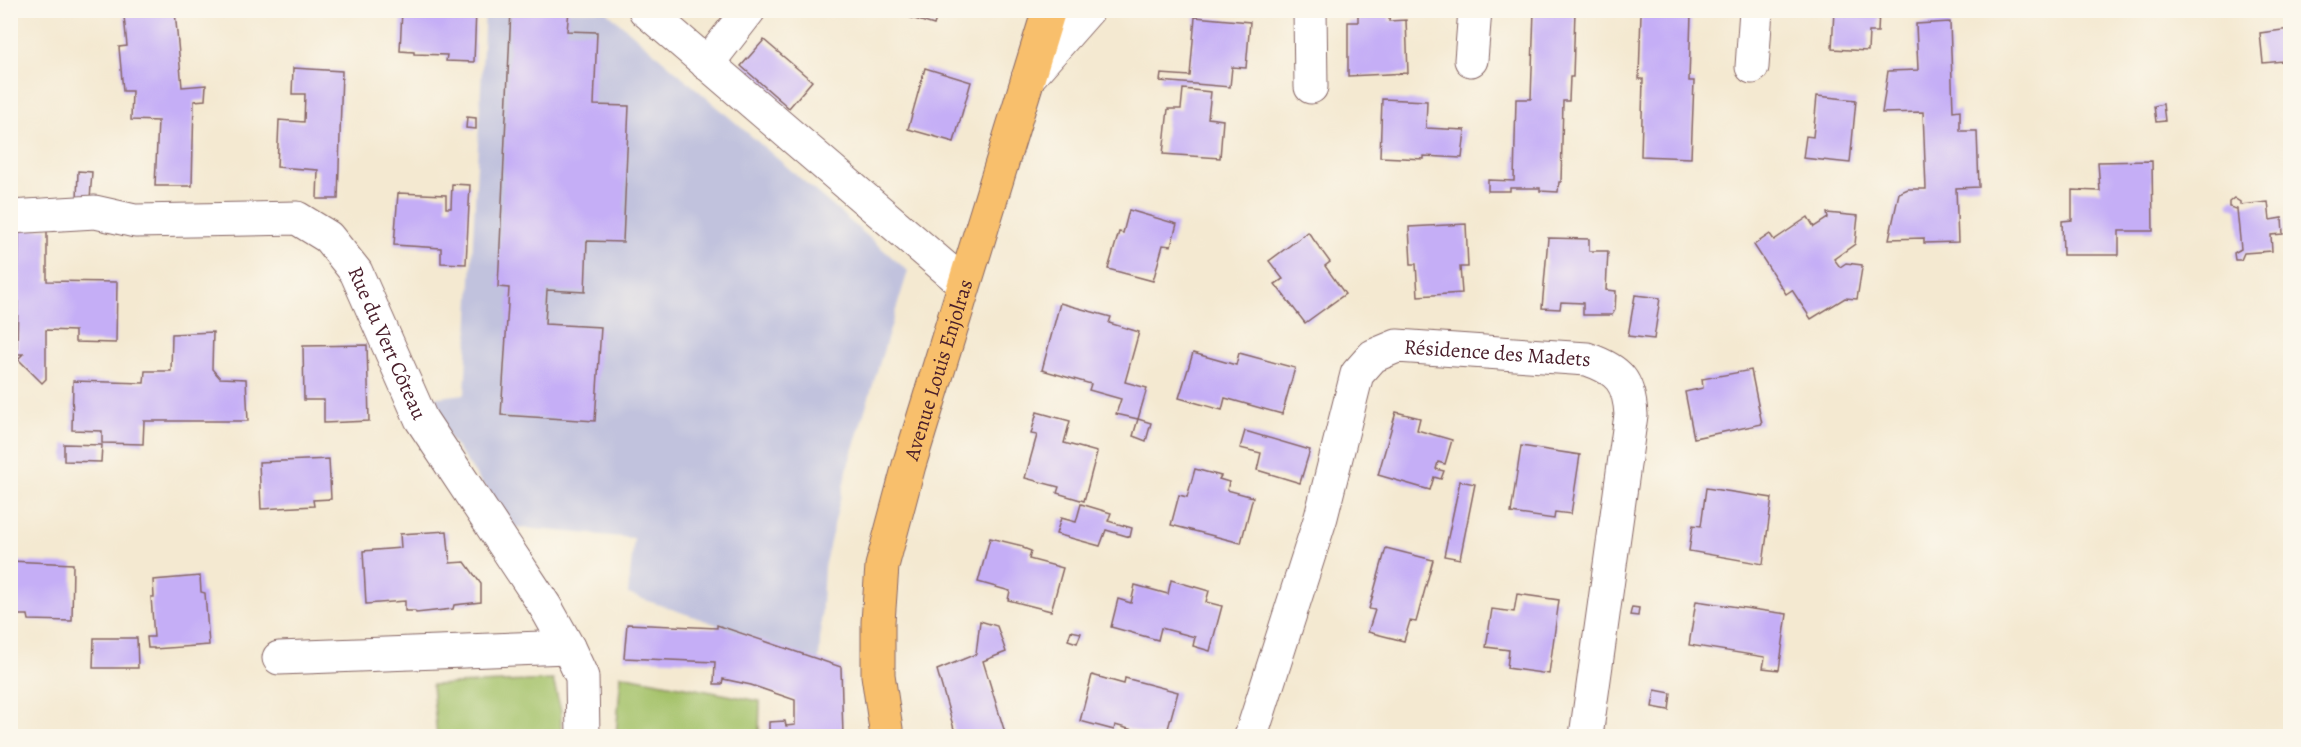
<svg xmlns="http://www.w3.org/2000/svg" width="2301" height="747" viewBox="0 0 2301 747" font-family="Alegreya,serif">
<style>
.industrial{fill:#c1c2dd}
.green{fill:#a5c26a;stroke:#78704a;stroke-width:1.5}
.building{fill:#c5aef6}
.lines{fill:none;stroke-linecap:round;stroke-linejoin:round}
.minor-casing{stroke:#866665;stroke-width:35}
.major-casing{stroke:#866665;stroke-width:35}
.minor{stroke:#fff;stroke-width:33}
.major{stroke:#f8bf6c;stroke-width:33}
.labels{text-anchor:middle;stroke-width:4.5;stroke-linejoin:round;paint-order:stroke}
.street-label{font-size:21px;fill:#4a1f2b;stroke:#fbf7ec}
</style>
<rect width="100%" height="100%" fill="#fbf7ec"/>
<filter id="ink" filterUnits="userSpaceOnUse"><feTurbulence type="fractalNoise" baseFrequency=".0167" numOctaves="2"/><feDisplacementMap in="SourceGraphic" scale="12" xChannelSelector="R" yChannelSelector="G"/><feConvolveMatrix kernelMatrix="1 2 1 2 8 2 1 2 1" color-interpolation-filters="sRGB"/></filter>
<filter id="wash" filterUnits="userSpaceOnUse"><feTurbulence type="fractalNoise" baseFrequency=".008" numOctaves="4" result="noise"/><feDisplacementMap in="SourceGraphic" scale="24" xChannelSelector="R" yChannelSelector="G"/><feGaussianBlur stdDeviation="1.35" result="paint"/><feColorMatrix in="noise" values="0 0 0 0 0 0 0 0 0 0 0 0 0 0 0 0 0 1.4 0 .05"/><feComposite in="paint" operator="in"/></filter>
<g filter="url(#wash)">
<rect width="100%" height="100%" fill="#f4e9d1"/>
<!-- industrial -->
<polygon class="industrial" points="485,11 606,11 908,271 849,462 824,567 819,660 628,594 634,538 513,527 422,399 465,394"/>
<!-- green -->
<g class="green">
<polygon points="621,675 760,701 759,736 616,736"/>
<polygon points="553,680 561,711 561,736 437,736 432,685"/>
</g>
<g id="blocks">
<!-- building -->
<g class="building">
<polygon points="402,10 476,10 474,62 446,61 447,55 414,54 414,52 400,51"/>
<polygon points="511,10 569,10 567,31 597,32 594,105 629,106 623,242 587,241 585,292 547,290 545,324 601,327 595,421 501,415 509,288 498,287"/>
<polygon points="886,10 939,10 934,25"/>
<polygon points="1358,10 1390,10 1389,21 1406,20 1408,73 1348,76 1348,22 1358,22"/>
<polygon points="1534,10 1575,10 1573,77 1570,77 1569,101 1563,101 1561,182 1559,182 1558,192 1540,191 1540,188 1510,188 1510,191 1488,191 1488,180 1514,181 1516,99 1531,99"/>
<polygon points="1703,10 1703,14 1691,13 1689,81 1694,81 1691,158 1641,156 1643,79 1639,79 1641,12"/>
<polygon points="1834,10 1879,10 1878,32 1869,32 1868,51 1832,49"/>
<polygon points="175,11 182,87 206,85 205,100 194,101 192,186 155,186 158,121 131,120 132,91 123,91 119,47 127,46 124,16"/>
<polygon points="1195,17 1250,22 1246,68 1232,67 1230,87 1160,81 1161,74 1190,76"/>
<polygon points="1950,22 1953,111 1960,110 1960,131 1977,131 1979,187 1956,188 1958,242 1924,243 1924,238 1889,239 1899,193 1908,189 1926,189 1923,112 1882,113 1888,71 1918,70 1916,24"/>
<polygon points="2290,29 2290,82 2285,82 2283,61 2263,63 2260,33"/>
<polygon points="764,40 812,81 789,108 741,66"/>
<polygon points="293,68 342,71 338,199 317,199 318,170 277,167 279,120 304,122 305,94 292,94"/>
<polygon points="925,68 971,82 954,142 908,129"/>
<polygon points="1183,89 1211,92 1208,118 1223,120 1220,158 1163,154 1168,109 1181,109"/>
<polygon points="1817,96 1856,100 1850,163 1803,158 1806,136 1813,137"/>
<polygon points="1382,99 1427,101 1426,128 1465,130 1462,158 1424,156 1424,159 1380,157"/>
<polygon points="2163,104 2165,121 2156,122 2154,106"/>
<polygon points="467,117 476,118 476,129 466,128"/>
<polygon points="2152,161 2153,231 2119,231 2119,255 2063,255 2062,221 2072,220 2072,190 2100,191 2098,162"/>
<polygon points="78,171 92,172 90,199 77,200"/>
<polygon points="452,184 470,185 466,264 441,263 441,248 394,245 398,193 446,195 446,208 451,208"/>
<polygon points="2234,198 2240,202 2240,205 2268,202 2270,220 2282,218 2283,234 2271,235 2272,251 2244,253 2241,260 2235,260 2234,253 2241,249 2237,209 2229,207 2229,202"/>
<polygon points="1129,210 1177,224 1171,246 1163,245 1153,281 1108,269 1119,232 1123,233"/>
<polygon points="1827,213 1858,216 1855,244 1834,259 1840,267 1846,263 1862,265 1862,268 1857,299 1845,298 1811,319 1792,290 1786,294 1754,245 1770,234 1774,240 1808,217 1814,227 1828,218"/>
<polygon points="1466,224 1468,267 1460,267 1462,293 1418,296 1416,264 1411,264 1409,227"/>
<polygon points="19,229 47,229 47,281 117,282 116,343 75,342 75,331 46,330 46,379 42,383 18,359 23,354 17,354"/>
<polygon points="1308,232 1330,262 1325,266 1345,294 1305,323 1275,284 1283,279 1269,261"/>
<polygon points="1548,238 1589,239 1589,251 1608,251 1606,290 1616,291 1615,310 1612,315 1583,315 1583,303 1561,302 1560,309 1542,308"/>
<polygon points="1635,295 1660,298 1654,339 1628,336"/>
<polygon points="1060,303 1111,317 1109,323 1139,332 1125,382 1147,388 1138,419 1116,414 1121,399 1089,390 1091,384 1042,370"/>
<polygon points="213,332 212,369 220,378 246,379 248,421 144,421 143,444 102,443 102,431 72,430 73,381 144,383 145,371 171,371 172,334"/>
<polygon points="367,345 369,421 324,423 324,400 304,400 303,346"/>
<polygon points="1193,353 1236,365 1239,353 1295,368 1282,414 1225,398 1222,410 1179,398"/>
<polygon points="1751,370 1762,424 1694,438 1685,392 1703,388 1702,379"/>
<polygon points="1037,412 1070,421 1064,443 1097,452 1084,501 1057,493 1059,487 1025,478 1037,435 1031,434"/>
<polygon points="1396,412 1420,418 1417,430 1452,440 1445,464 1438,462 1436,469 1444,471 1441,479 1434,477 1430,490 1378,475"/>
<polygon points="1138,419 1151,423 1146,441 1133,436"/>
<polygon points="1245,431 1310,450 1300,483 1257,470 1261,453 1240,448"/>
<polygon points="64,444 102,445 101,462 64,461"/>
<polygon points="1521,446 1580,455 1571,514 1555,512 1554,519 1511,513"/>
<polygon points="329,459 331,499 313,500 314,506 261,509 259,462"/>
<polygon points="1195,469 1221,476 1219,479 1229,482 1227,490 1253,497 1241,543 1171,525 1179,495 1187,497"/>
<polygon points="1460,481 1475,484 1460,559 1444,556"/>
<polygon points="1706,488 1772,498 1763,564 1689,551 1693,525 1701,526"/>
<polygon points="1081,504 1111,513 1108,521 1132,528 1130,537 1106,530 1100,546 1056,534 1061,518 1076,522"/>
<polygon points="447,531 450,563 465,562 481,584 481,602 454,605 453,609 416,613 415,611 405,611 405,601 366,604 363,551 401,548 400,534"/>
<polygon points="990,538 1023,546 1023,548 1031,551 1029,559 1063,568 1051,611 1008,600 1010,591 978,582"/>
<polygon points="1386,548 1433,560 1416,622 1410,621 1404,641 1368,632 1375,610 1369,609"/>
<polygon points="10,561 73,564 72,621 29,620 28,615 10,615"/>
<polygon points="200,576 201,592 205,593 209,645 154,649 154,648 148,648 147,637 154,637 151,597 154,597 153,580"/>
<polygon points="1171,580 1209,591 1206,602 1222,606 1210,651 1193,646 1195,637 1161,628 1158,640 1111,627 1118,599 1131,603 1135,585 1168,594"/>
<polygon points="1517,594 1559,600 1549,674 1507,668 1509,650 1486,647 1492,609 1514,612"/>
<polygon points="1696,601 1787,614 1779,670 1763,668 1765,657 1689,645"/>
<polygon points="1632,607 1639,608 1638,616 1630,615"/>
<polygon points="980,621 997,626 1006,652 983,661 1006,736 956,736 937,670 976,654"/>
<polygon points="627,624 717,628 717,625 841,667 843,736 769,736 769,722 785,721 786,726 795,725 795,700 751,685 723,679 722,684 714,684 715,662 624,658"/>
<polygon points="1071,631 1081,633 1077,643 1068,640"/>
<polygon points="94,638 137,638 138,668 93,668"/>
<polygon points="1092,675 1124,684 1125,678 1178,692 1166,736 1150,735 1115,725 1114,730 1080,721"/>
<polygon points="1655,690 1671,693 1669,710 1652,707"/>
</g>
</g>
</g>
<g filter="url(#ink)">
<use href="#blocks" fill-opacity="0" stroke="#866665" stroke-width="1.5"/>
<g class="lines">
<defs>
<g id="minor">
<polyline points="645,10 964,284"/>
<polyline points="1310,10 1311,87"/>
<polyline points="1471,60 1475,10"/>
<polyline points="707,64 749,10"/>
<polyline points="1752,67 1756,10"/>
<polyline points="1028,78 1088,10"/>
<path id="s1" d="M10,217l85,-5 40,9 162,-3 31,19 28,35 65,147 124,187 23,41 14,30 1,59"/>
<polyline points="279,658 568,647"/>
<path id="s2" d="M1251,736l70,-219 36,-143 16,-18 24,-10 190,13c32,11 42,22 44,56l-45,321"/>
</g>
<g id="major">
<path id="s3" d="M887,736l-9,-61v-53l4,-56 27,-101 140,-455"/>
</g>
</defs>
<!-- minor casing -->
<use href="#minor" class="minor-casing"/>
<!-- major casing -->
<use href="#major" class="major-casing"/>
<!-- minor -->
<use href="#minor" class="minor"/>
<!-- major -->
<use href="#major" class="major"/>
</g>
</g>
<g class="labels">
<!-- street labels -->
<g class="street-label">
<text dy="7" stroke="none"><textPath href="#s1" startOffset="447">Rue du Vert Côteau</textPath></text>
<text dy="7" stroke="none"><textPath href="#s2" startOffset="528">Résidence des Madets</textPath></text>
<text dy="7" stroke="none"><textPath href="#s3" startOffset="375">Avenue Louis Enjolras</textPath></text>
</g>
</g>
<!-- margin -->
<rect width="2301" height="747" fill="none" stroke="#fbf7ec" stroke-width="36"/>
</svg>
